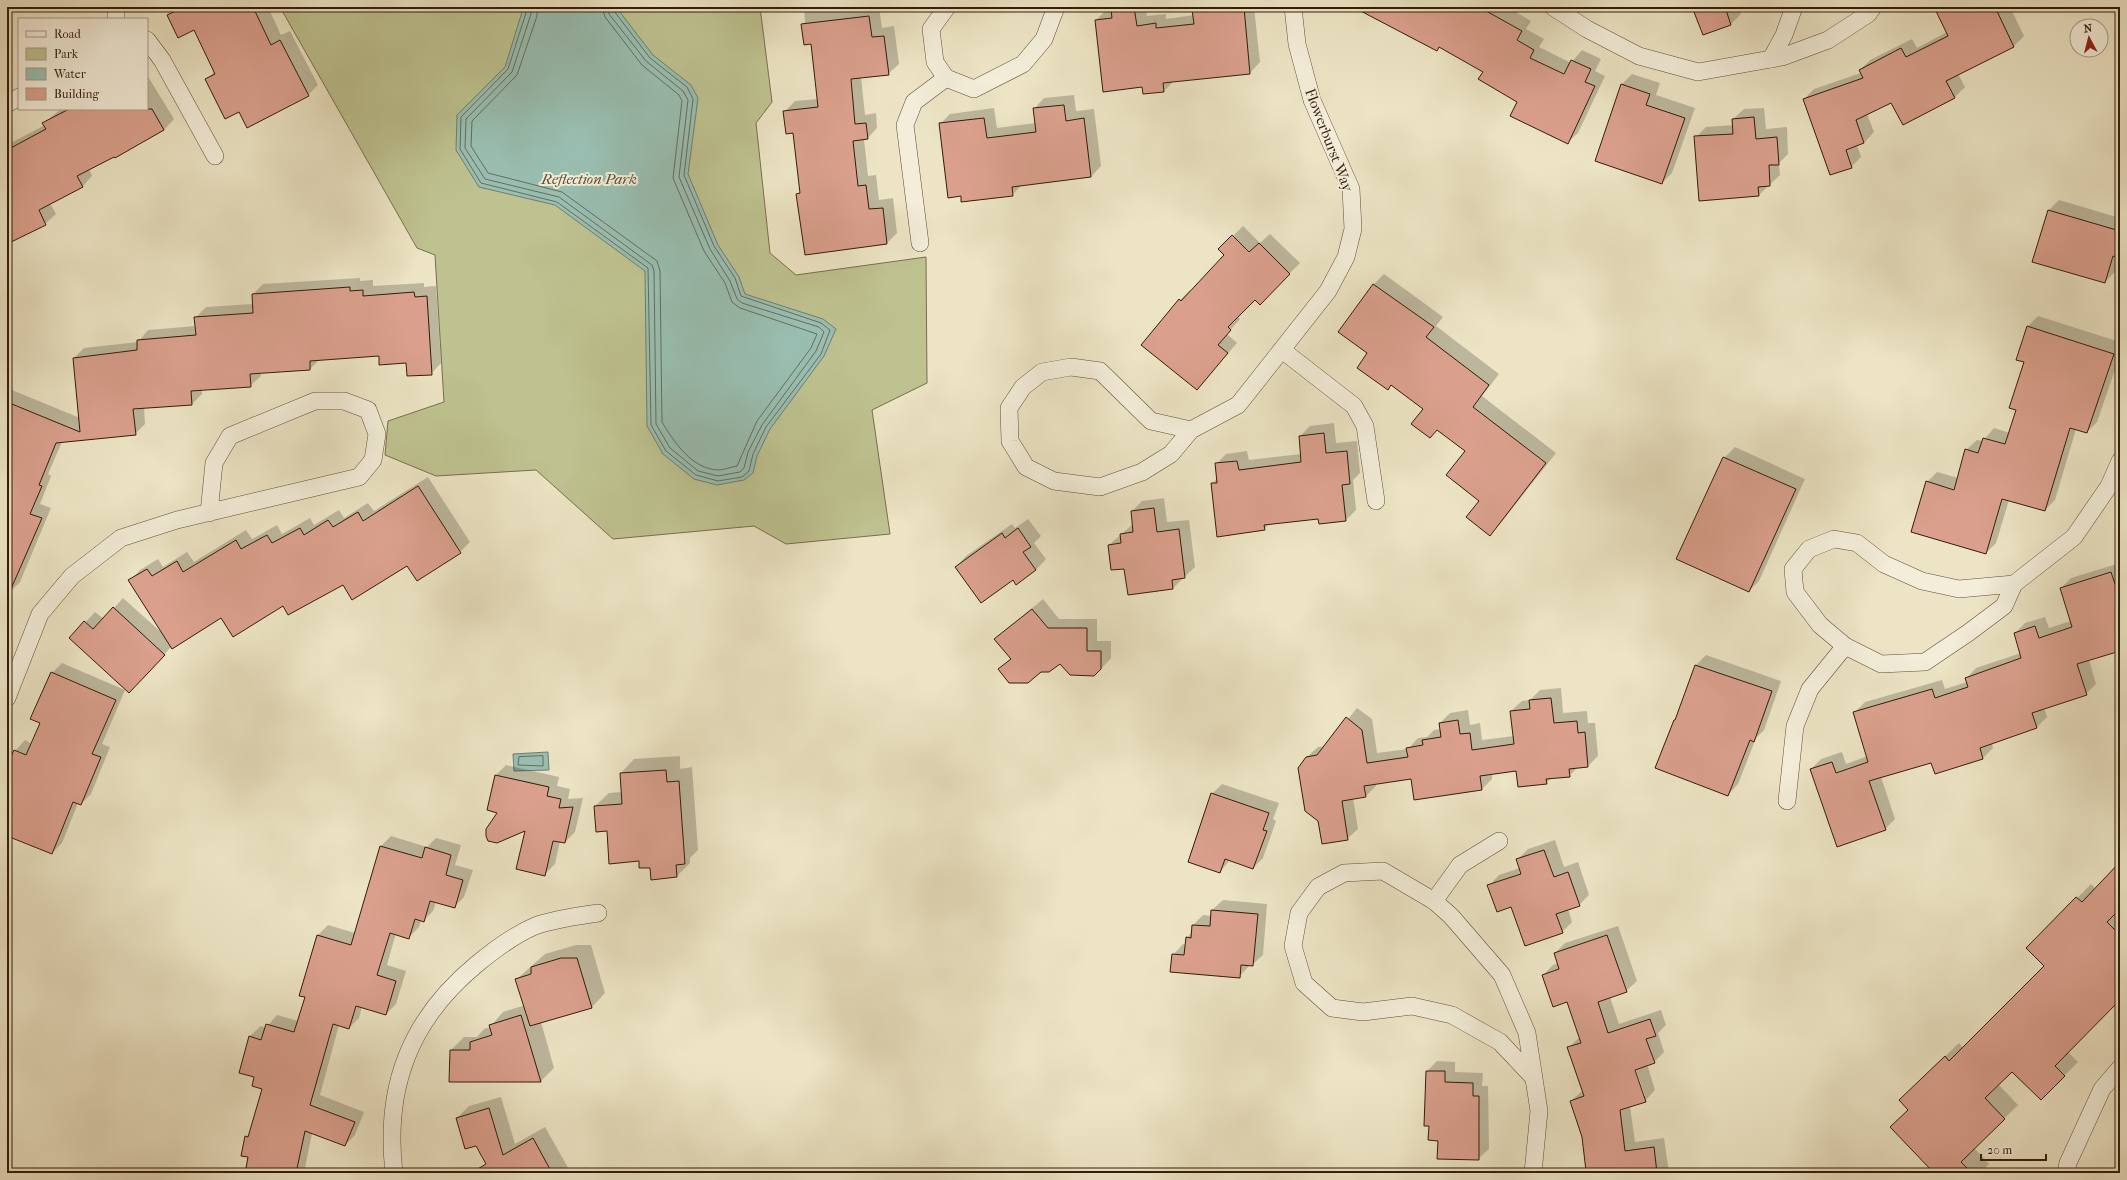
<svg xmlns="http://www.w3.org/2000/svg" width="2127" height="1180" viewBox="0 0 2127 1180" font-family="'IM FELL French Canon',serif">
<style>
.green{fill:#bec290;stroke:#796e4d}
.water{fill:#99bfb2;stroke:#717d6f}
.shadow{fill:#0003;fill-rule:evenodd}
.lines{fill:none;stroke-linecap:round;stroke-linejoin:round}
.shore{stroke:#666d5e;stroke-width:1}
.building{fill:#daa08d;stroke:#341b0a}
.minor-casing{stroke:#624d38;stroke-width:18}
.minor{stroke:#f3edd9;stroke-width:17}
.labels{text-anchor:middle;stroke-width:4;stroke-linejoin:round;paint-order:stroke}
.street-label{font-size:15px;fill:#341b0a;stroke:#f3edd9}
.park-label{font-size:15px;font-style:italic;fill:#5d4d32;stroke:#f3edd9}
</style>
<rect width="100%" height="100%" fill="#ece4c4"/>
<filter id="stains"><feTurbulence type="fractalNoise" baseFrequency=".005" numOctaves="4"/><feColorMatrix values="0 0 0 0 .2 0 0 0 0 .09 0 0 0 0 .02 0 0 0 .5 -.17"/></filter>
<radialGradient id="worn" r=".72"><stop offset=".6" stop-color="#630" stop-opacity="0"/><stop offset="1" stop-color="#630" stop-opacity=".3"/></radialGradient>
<!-- green -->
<polygon class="green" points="280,7 760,7 772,102 756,123 770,253 796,275 926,257 927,383 872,410 890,534 786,544 754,526 613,539 536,470 436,476 385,455 388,421 444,402 435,255 417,248"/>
<!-- water -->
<g class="water">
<polygon points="521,7 616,7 653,55 691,85 698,98 688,174 718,245 739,277 745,294 823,319 836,329 824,356 770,429 757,456 753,473 744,480 717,485 694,479 663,454 647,426 645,271 555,205 479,187 456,150 457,115 505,67 522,12"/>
<polygon points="548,752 549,770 514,771 513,754"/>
</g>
<!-- shadow -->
<g class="shadow">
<polygon points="174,7 268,7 281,35 290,31 318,85 308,95 240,111 206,80 215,71 195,29 168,16 175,9"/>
<polygon points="804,7 879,7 882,28 894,26 899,64 888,74 861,77 865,115 876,113 877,128 867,139 864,139 868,176 876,175 879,200 893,198 897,233 887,243 806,254 798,194 801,191 794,132 785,111 795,101 818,99 812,43 802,25 805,22"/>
<polygon points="1115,7 1146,7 1147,16 1166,14 1166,19 1194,15 1193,10 1196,7 1254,7 1260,62 1250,73 1174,81 1164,91 1143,86 1096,20 1106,10"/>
<polygon points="1381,7 1507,7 1531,21 1526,29 1544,39 1539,47 1571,63 1582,50 1601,59 1595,71 1605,76 1578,133 1567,143 1484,72 1440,47 1437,50"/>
<polygon points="1693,7 1738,7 1741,14 1731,24 1703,34"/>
<polygon points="1941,7 2010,7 2024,36 2014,46 1958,74 1965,87 1955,97 1892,101 1867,114 1874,132 1864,143 1857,145 1861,157 1851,167 1804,99 1814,89 1861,73 1860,70 1870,60 1912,39 1917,48 1947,32"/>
<polygon points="1632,74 1660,83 1656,95 1695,108 1672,173 1662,183 1622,84"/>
<polygon points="147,75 174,119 164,130 115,157 114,156 89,169 92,176 82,187 50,203 56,214 45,224 7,243 7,145 45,125 44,123 61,109 147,109"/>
<polygon points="1074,95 1076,111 1094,109 1101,166 1091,177 1022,185 1012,195 962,195 940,124 950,114 994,108 997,128 1036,123 1034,109 1044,98"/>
<polygon points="1764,108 1766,129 1787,127 1788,154 1779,163 1780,175 1759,195 1696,137 1706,127 1734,125 1733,119 1744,109"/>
<polygon points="2059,200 2120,218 2120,257 2115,272 2105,282 2049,210"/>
<polygon points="1243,226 1260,243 1270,234 1300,263 1260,303 1255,299 1238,317 1240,319 1227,334 1237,343 1197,389 1180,300 1190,290 1191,291 1226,255 1220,249"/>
<polygon points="1384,274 1443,317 1436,326 1499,374 1482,396 1556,453 1500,524 1490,534 1466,451 1424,409 1392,384 1388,389 1369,353 1340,332 1374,284"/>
<polygon points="360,278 360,281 373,280 373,286 424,283 424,287 436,286 441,363 431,374 407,362 380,355 319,360 310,369 260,372 261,376 250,386 202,389 202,394 192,404 144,407 145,424 135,434 62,442 48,474 51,476 40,504 51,508 20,582 10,592 7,591 7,388 80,418 74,358 84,348 138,342 148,330 196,326 195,318 206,307 253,304 253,294 263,284"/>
<polygon points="2038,316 2120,342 2120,355 2097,422 2087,432 2076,429 2055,500 2045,510 2009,500 1996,543 1986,553 1927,482 1937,472 1958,478 1966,450 1977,440 1983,441 1994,428 2010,433 2017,410 2028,326"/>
<polygon points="1334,423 1336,443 1357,441 1360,473 1353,480 1356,510 1346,520 1319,518 1270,523 1264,529 1212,484 1217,478 1216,464 1226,454 1247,451 1249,460 1301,454 1300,436 1310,426"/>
<polygon points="1735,447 1805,479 1759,581 1749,591 1678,559 1724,458"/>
<polygon points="428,477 470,542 460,552 343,584 283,605 222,616 172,646 140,681 70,638 95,612 104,619 123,598 162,633 130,581 140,570 158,559 163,567 187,552 194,562 246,530 252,539 277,525 282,534 310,518 314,525 339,510 344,518 368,503 374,511"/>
<polygon points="1164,498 1167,522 1189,520 1195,567 1173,588 1125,567 1109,545 1133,524 1132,511 1142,501"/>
<polygon points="1028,519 1041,536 1034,543 1046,559 1036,570 1013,579 956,567 966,556 1012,524 1015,528"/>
<polygon points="2120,563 2120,650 2089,659 2096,684 2086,694 2044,708 2047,717 2037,727 1992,743 1993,748 1983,758 1936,773 1932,762 1881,777 1895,819 1885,829 1811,769 1821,759 1842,752 1846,764 1868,756 1855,712 1865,702 1942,680 1945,689 1967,682 1966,679 1976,668 2021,653 2015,633 2025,623 2045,617 2049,628 2071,621 2061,588 2071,578"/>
<polygon points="1043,599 1059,619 1097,619 1097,641 1111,641 1111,658 1101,669 1060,662 999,670 1011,658 995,639"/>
<polygon points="1706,655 1781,681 1764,730 1756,738 1738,784 1728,795 1674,720 1677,717 1696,665"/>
<polygon points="62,663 125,690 102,744 110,747 91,794 81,804 78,803 62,843 52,853 7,835 7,769 15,751 25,740 32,744 41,723 52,673"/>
<polygon points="1561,688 1563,713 1587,711 1588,723 1595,723 1598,756 1588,766 1578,767 1569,776 1552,778 1546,783 1517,770 1492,774 1492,779 1482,789 1414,799 1412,777 1376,783 1376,786 1366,796 1353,798 1358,829 1347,839 1307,757 1318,747 1326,746 1357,708 1372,719 1377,753 1408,749 1418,738 1427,737 1434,730 1441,729 1440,723 1450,713 1468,710 1470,725 1480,723 1482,740 1514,736 1511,711 1522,701 1530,700 1540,690"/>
<polygon points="680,756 680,769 692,767 698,850 690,858 690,863 677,876 651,867 640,860 608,830 595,806 609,793 622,792 621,773 634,759"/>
<polygon points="506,765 559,777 557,786 570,789 568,799 583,798 575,832 565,842 560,841 555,864 545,874 526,830 499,812 488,810 496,775"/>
<polygon points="1222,784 1279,803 1273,819 1276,821 1263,858 1253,868 1230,860 1220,872 1212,794"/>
<polygon points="391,836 427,847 436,838 461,845 455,865 473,870 464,897 454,907 436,902 433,911 423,921 421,920 419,927 409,937 396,933 387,965 406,971 396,1004 386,1014 362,1007 359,1018 349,1028 339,1025 320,1095 364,1112 355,1135 345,1145 312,1133 304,1173 246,1173 250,1157 246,1137 250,1133 263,1088 255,1076 250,1036 261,1026 266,1028 277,1015 298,1021 306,996 300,995 318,935 328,925 355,933 381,846"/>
<polygon points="1555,840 1564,867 1578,862 1589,895 1579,905 1568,909 1572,922 1562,932 1511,906 1489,886 1499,875 1520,868 1517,860 1528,849"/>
<polygon points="2120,862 2120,999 2068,1052 2078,1062 2041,1099 2012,1070 1998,1084 2018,1105 1974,1148 1989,1164 1980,1173 1936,1173 1909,1110 1913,1087 1959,1043 1963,1048 2046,966 2028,948 2091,884 2096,889"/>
<polygon points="1223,900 1267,904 1263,955 1252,965 1250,965 1239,977 1173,955 1183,944 1186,945 1187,938 1192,932 1193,925 1203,915 1212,916 1212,910"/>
<path d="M1618,926l19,55 -11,10 -16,6 9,27 42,-14 5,15 -8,8 6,19 -10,10 -7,2 8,26 -10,11 -15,5 5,36 29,-4 5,35h-81l-5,-36 -12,-36 12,-11 -15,-42 12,-11 -12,-36 -25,-26 10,-10 5,-2 -3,-10 10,-10zM1634,1064l11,32h-2l-11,-31z"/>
<polygon points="576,945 591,945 605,993 592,1007 541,1022 554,1068 541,1081 451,1050 464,1037 477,1037 484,1029 490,1027 503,1012 525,1005 517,979 545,954"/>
<polygon points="1437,1061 1455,1062 1455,1072 1483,1073 1482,1086 1488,1086 1489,1149 1478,1159 1439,1140 1430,1125 1427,1071"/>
<polygon points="501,1097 515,1144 545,1127 571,1173 492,1173 477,1145 457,1118 469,1106"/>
<polygon points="585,1167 588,1173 574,1173"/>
</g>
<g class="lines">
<!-- shore -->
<g class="shore">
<polyline points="525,7 526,13 508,69 461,117 460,149 481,183 557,202 648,268 651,425 666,451 696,475 718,481 742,477 749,471 753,454 766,427 821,354 830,330 821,323 741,296 735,278 714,246 684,175 693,99 687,87 650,58 614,11 613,7"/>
<polyline points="531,7 531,14 512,72 466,119 465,148 485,179 559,197 652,265 654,271 656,424 670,448 698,471 718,476 740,472 744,468 748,452 762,425 816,351 824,332 819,327 742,303 737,299 730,281 710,249 679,177 688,100 683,91 646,61 609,14 608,7"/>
<path d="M537,7v9l-20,59 -45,46 -1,25 17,27 74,19 95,69 3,10 2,151c12,20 30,47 56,48 6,0 13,-3 19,-4l20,-45 54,-73 6,-14 -77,-26 -8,-6 -7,-19 -21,-32 -31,-73 9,-77 -3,-6 -37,-30 -37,-48 -3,-10"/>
<polygon points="543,756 543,766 518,765 519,757"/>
</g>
</g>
<!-- building -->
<g class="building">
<polygon points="184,7 253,7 271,45 280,40 309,96 247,128 239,112 225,119 205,79 215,74 194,30 178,38 167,15"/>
<polygon points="1134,7 1137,26 1156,23 1156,28 1194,24 1192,10 1200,9 1200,7 1244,7 1250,74 1163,83 1164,92 1143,94 1142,87 1103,92 1095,20 1112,18 1111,10"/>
<polygon points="1353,7 1479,7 1522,31 1517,40 1534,50 1530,58 1564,74 1571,60 1591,69 1585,82 1595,86 1568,144 1510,116 1517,102 1478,79 1483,72 1439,47 1437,51"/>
<polygon points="1692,7 1725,7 1731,25 1703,35"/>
<polygon points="1934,7 1995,7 2014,47 1946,81 1955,98 1903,125 1891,103 1856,120 1864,143 1846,150 1852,168 1830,175 1803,99 1863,78 1859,70 1901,48 1906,57 1948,36"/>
<polygon points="869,16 872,37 884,36 889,75 851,79 855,124 866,123 868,139 853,141 858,186 866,185 869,209 883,208 887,244 805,255 796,194 800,193 793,133 786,134 783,111 818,107 811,44 804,45 801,24"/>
<polygon points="1621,84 1650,94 1646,105 1685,118 1662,184 1595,161"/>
<polygon points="1064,105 1066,121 1084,118 1091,177 1012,187 1013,196 961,202 961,196 948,198 939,123 984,118 987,138 1036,132 1033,108"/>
<polygon points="69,109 152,109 164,130 115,158 114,157 77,176 83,187 39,210 46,225 7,244 7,150 46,129 42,123"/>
<polygon points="1754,117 1756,139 1777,137 1779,165 1769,165 1770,186 1758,187 1759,196 1699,201 1694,136 1733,134 1732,119"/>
<polygon points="2048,210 2120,231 2120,258 2113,256 2105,283 2032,262"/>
<polygon points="1232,235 1249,252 1259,243 1290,274 1260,305 1255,300 1228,327 1231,330 1218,345 1228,353 1197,390 1141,345 1179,299 1181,301 1224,255 1218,249"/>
<polygon points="1373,284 1434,327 1426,337 1489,385 1473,407 1546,463 1490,536 1466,517 1479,501 1446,475 1465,451 1437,430 1430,438 1411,424 1423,409 1391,385 1388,390 1357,368 1367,353 1338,332"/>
<polygon points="350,287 350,291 363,290 363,296 414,292 415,297 427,296 432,375 407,376 406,363 379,365 379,356 310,361 310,370 250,374 251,387 191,391 192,405 133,409 136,435 56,443 39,485 42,486 30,514 42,518 7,598 7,402 80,432 73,358 137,350 137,340 196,335 194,317 253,313 252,294"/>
<polygon points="2027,326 2114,354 2087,433 2070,428 2045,511 2002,499 1986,554 1911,532 1926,481 1954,490 1965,449 1978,453 1983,438 2005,444 2016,410 2009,408 2024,362 2016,360"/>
<polygon points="1324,433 1326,453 1347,451 1350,484 1342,485 1346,521 1319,524 1318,519 1264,525 1265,530 1217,537 1211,483 1217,483 1215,463 1237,461 1239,470 1301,462 1299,436"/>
<polygon points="1723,457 1796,489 1749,592 1676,559"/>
<polygon points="418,486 461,553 417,581 407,566 352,600 343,585 288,615 283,606 233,637 221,618 172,649 128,580 147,569 152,576 177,561 183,572 236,540 241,549 267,535 272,543 300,528 304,535 328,520 333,527 358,512 363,521"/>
<polygon points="1154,508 1157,532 1179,529 1185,578 1172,580 1173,589 1128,595 1124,569 1111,570 1108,545 1121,543 1120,534 1133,532 1131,511"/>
<polygon points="1018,528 1031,547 1023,552 1036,570 1016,585 1013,580 981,603 955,567 1002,533 1005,538"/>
<polygon points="2111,572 2120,599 2120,651 2077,664 2087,695 2032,713 2037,728 1980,748 1983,759 1935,774 1931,763 1869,781 1886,830 1837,847 1810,769 1832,762 1836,773 1868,762 1853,712 1932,689 1935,698 1968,687 1965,678 2021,658 2014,633 2035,626 2039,638 2072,627 2060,588"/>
<polygon points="113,607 165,655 129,693 69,638 84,621 93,629"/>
<polygon points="1032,609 1048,628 1087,628 1087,651 1101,651 1101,669 1094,676 1070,675 1060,664 1049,672 1041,672 1028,683 1009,683 998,669 1011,659 994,639"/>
<polygon points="1695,665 1772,691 1754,742 1750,740 1728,796 1655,768 1674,720 1675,720"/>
<polygon points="51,672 116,700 92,754 101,757 81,805 73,802 52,854 7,836 7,766 14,750 26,755 40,723 30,719"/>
<polygon points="1551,698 1554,723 1577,721 1578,733 1585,732 1588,767 1569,769 1570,777 1546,779 1547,784 1518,787 1516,771 1480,776 1482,790 1414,800 1411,779 1364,786 1366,797 1342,801 1348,840 1322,844 1318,821 1305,811 1298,768 1306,757 1317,755 1346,717 1362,730 1367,763 1408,757 1406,748 1423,745 1422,740 1441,737 1439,723 1458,720 1460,734 1470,733 1472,750 1514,744 1510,711 1530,709 1529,700"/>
<polygon points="666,770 667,782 679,781 685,864 676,865 677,877 651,880 650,868 639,868 639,861 609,864 607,831 596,832 594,806 622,804 620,773"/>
<polygon points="495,775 549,787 547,796 561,799 559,808 573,807 565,843 553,841 545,876 516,869 525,831 497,843 488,841 486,836 486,829 497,813 487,810"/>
<polygon points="1211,793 1269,813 1263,830 1267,831 1253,869 1225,859 1220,873 1188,862"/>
<polygon points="380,846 422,858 425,847 451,855 446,875 463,880 455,908 430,901 424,922 415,919 409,939 390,933 377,975 396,981 386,1015 356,1006 349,1029 333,1024 310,1105 355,1122 345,1146 305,1131 296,1173 245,1173 248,1157 241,1156 245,1136 248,1137 262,1089 252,1086 254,1077 239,1073 249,1036 261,1040 266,1024 294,1032 305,997 299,996 317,935 351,945"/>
<polygon points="1544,850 1554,877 1568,872 1580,906 1556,914 1563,933 1525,946 1511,907 1497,912 1487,885 1521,874 1516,859"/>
<polygon points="2120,862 2120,909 2107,922 2120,935 2120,1000 2055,1066 2065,1076 2041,1100 2012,1072 1985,1098 2005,1119 1961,1162 1972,1173 1934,1173 1890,1127 1908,1110 1899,1100 1945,1056 1949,1061 2044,966 2026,948 2076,897 2082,902"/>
<polygon points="1211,910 1258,914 1253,966 1241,965 1240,978 1170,972 1172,954 1184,955 1186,937 1191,938 1192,925 1210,926"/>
<polygon points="1607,935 1627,992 1598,1002 1608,1033 1650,1019 1656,1036 1646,1039 1655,1063 1635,1070 1646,1102 1620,1110 1625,1151 1654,1147 1657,1173 1604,1173 1604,1169 1586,1171 1582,1137 1570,1101 1584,1096 1567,1047 1581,1043 1567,1002 1553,1007 1542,975 1559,969 1554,953"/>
<polygon points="561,958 577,958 592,1008 530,1026 515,979 531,974 531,967"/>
<polygon points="521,1015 541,1082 449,1082 450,1050 470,1050 470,1042 492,1035 489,1025"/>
<polygon points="1426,1071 1445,1071 1445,1082 1473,1083 1473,1096 1479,1096 1479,1160 1437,1159 1438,1141 1428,1140 1429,1126 1424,1126"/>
<polygon points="489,1108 503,1155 533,1138 552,1173 471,1173 486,1164 476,1146 465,1149 456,1118"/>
</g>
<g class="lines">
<defs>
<g id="minor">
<polyline points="116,7 116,19"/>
<polyline points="947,7 931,29 935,62 946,78 974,89 1023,64 1044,39 1056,7"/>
<polyline points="1553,7 1587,29 1639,56 1698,72 1782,57 1828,40 1868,14 1873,7"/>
<polyline points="147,40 162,60 215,156"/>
<polyline points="1771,59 1784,35 1794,7"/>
<polyline points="7,104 19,97"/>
<polyline points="920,243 905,125 914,102 946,78"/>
<polyline points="1282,350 1354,406 1365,426 1376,501"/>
<polyline points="1191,430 1151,421 1100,371 1071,367 1042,372 1023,387 1009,408 1010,441 1026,467 1054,481 1100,487 1142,472 1171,454 1191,430 1238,405 1328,291 1346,257 1353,229 1351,189 1312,100 1297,44 1293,7"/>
<polyline points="2014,584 1959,589 1922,581 1884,564 1857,543 1834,539 1809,549 1793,569 1795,592 1820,625 1845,646 1881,664 1925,662 1968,633 2004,606 2014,584 2074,537 2109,486 2120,461"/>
<polyline points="7,698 40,614 72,576 121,538 177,520 359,477 373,460 377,434 368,410 344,401 315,401 230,436 214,463 209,513"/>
<polyline points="1787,801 1795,726 1810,689 1845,646"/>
<polyline points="1434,901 1460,865 1499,841"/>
<path d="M394,1173c-10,-86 16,-154 83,-209 18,-15 37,-29 58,-38 19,-7 43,-10 63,-13"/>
<polyline points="1533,1173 1539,1111 1527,1033 1502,975 1451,916 1434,901 1383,871 1344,873 1318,887 1299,913 1293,946 1304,983 1332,1008 1363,1012 1412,1006 1452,1015 1500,1042 1534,1078"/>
<polyline points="2066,1173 2068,1163 2102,1089 2120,1068"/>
</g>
</defs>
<!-- minor casing -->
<use href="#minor" class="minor-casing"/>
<!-- minor -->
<use href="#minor" class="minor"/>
</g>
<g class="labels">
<!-- street labels -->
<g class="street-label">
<text transform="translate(1329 140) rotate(69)" y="5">Flowerburst Way</text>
</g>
<!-- park labels -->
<g class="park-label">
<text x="589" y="184">Reflection Park</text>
</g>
</g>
<!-- margin -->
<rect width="2127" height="1180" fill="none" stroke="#ece4c4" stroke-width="24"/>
<rect x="8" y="8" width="2111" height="1164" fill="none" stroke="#341b0a" stroke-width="2"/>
<rect x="12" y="12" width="2103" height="1156" fill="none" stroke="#341b0a"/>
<!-- legend -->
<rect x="18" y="18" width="130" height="92" fill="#f3edd9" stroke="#a79986"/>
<rect x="26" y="31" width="20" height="6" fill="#f3edd9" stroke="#a79986"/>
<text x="54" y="38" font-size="12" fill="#341b0a">Road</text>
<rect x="26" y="48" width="20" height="12" fill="#bec290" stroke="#a79986"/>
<text x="54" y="58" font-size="12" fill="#341b0a">Park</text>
<rect x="26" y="68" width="20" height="12" fill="#99bfb2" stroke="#a79986"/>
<text x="54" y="78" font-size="12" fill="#341b0a">Water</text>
<rect x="26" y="88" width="20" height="12" fill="#daa08d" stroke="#a79986"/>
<text x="54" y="98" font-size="12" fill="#341b0a">Building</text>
<!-- north arrow -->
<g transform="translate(2089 38) rotate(353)"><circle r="19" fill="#f3edd9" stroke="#a79986"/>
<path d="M0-3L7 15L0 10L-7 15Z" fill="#8f2418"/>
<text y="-6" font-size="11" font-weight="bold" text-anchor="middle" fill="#341b0a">N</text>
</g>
<!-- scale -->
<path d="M1981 1154v6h65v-6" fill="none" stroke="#341b0a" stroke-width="2"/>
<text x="1987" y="1154" font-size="12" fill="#341b0a" stroke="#f3edd9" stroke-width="3" paint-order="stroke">20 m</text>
<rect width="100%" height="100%" filter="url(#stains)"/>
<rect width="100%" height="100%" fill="url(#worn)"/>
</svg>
